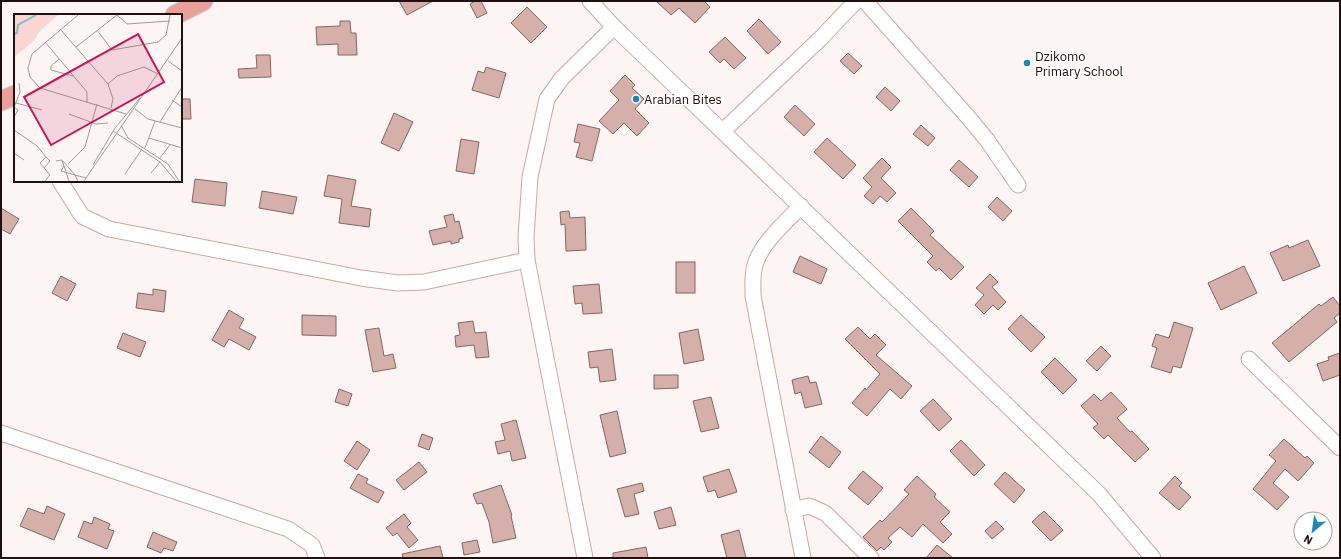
<svg xmlns="http://www.w3.org/2000/svg" width="1341" height="559" viewBox="0 0 1341 559" font-family="'IBM Plex Sans',sans-serif">
<style>
.building{fill:#d5b0ab;stroke:#866561}
.lines{fill:none;stroke-linecap:round;stroke-linejoin:round}
.minor-casing{stroke:#cca7a3;stroke-width:17}
.major-casing{stroke:#d6d4d4;stroke-width:21}
.minor{stroke:#fff;stroke-width:15}
.major{stroke:#e99f9b;stroke-width:19}
.poi-dot{fill:#2187b0;stroke:#fff;stroke-width:1.5}
.labels{text-anchor:middle;stroke-width:3;stroke-linejoin:round;paint-order:stroke}
.poi-label{font-size:13px;fill:#1e110f;stroke:#fff;text-anchor:start}
.inset-river{fill:none;stroke:#86b9d3;stroke-width:2}
.inset-road{fill:none;stroke:#a49a98;stroke-width:1}
.view{fill:#c2185b;fill-opacity:0.15;stroke:#c2185b;stroke-width:2}
.inset-edge{fill:none;stroke:#1e110f;stroke-width:2}
</style>
<rect width="100%" height="100%" fill="#fdf5f4"/>
<!-- building -->
<g class="building">
<polygon points="399,1 433,1 407,15"/>
<polygon points="475,1 481,1 487,13 477,18 470,4"/>
<polygon points="656,1 704,1 710,7 695,23 679,8 671,15"/>
<polygon points="527,7 547,27 531,43 511,23"/>
<polygon points="759,19 781,42 768,54 747,31"/>
<polygon points="340,21 350,21 351,33 356,33 357,55 338,55 338,44 317,45 316,27 340,26"/>
<polygon points="725,37 746,58 734,69 724,59 720,63 709,52"/>
<polygon points="848,53 862,66 854,74 840,61"/>
<polygon points="256,55 270,55 271,77 239,78 238,69 257,68"/>
<polygon points="486,67 506,73 499,98 472,90 478,71 484,73"/>
<polygon points="625,75 635,85 632,88 644,99 635,109 649,123 637,136 624,123 613,134 599,121 619,100 610,91"/>
<polygon points="885,87 900,101 891,111 876,97"/>
<polygon points="181,99 190,99 191,119 181,119"/>
<polygon points="795,105 815,124 804,136 784,117"/>
<polygon points="394,113 413,122 399,151 381,143"/>
<polygon points="578,124 600,129 592,161 576,157 580,143 574,142"/>
<polygon points="921,125 935,138 928,146 913,134"/>
<polygon points="827,138 856,165 843,179 814,152"/>
<polygon points="461,139 479,142 474,174 456,171"/>
<polygon points="882,158 891,167 881,178 896,193 887,202 880,196 873,204 864,196 872,187 863,178"/>
<polygon points="959,160 978,177 969,187 950,170"/>
<polygon points="328,175 356,180 351,206 371,209 369,227 339,223 342,199 324,196"/>
<polygon points="195,179 227,183 225,206 192,202"/>
<polygon points="262,191 297,197 293,214 259,208"/>
<polygon points="997,197 1012,211 1003,221 988,207"/>
<polygon points="1,208 19,219 10,234 1,229"/>
<polygon points="911,208 934,231 930,235 964,267 951,280 939,268 936,271 927,262 933,256 898,221"/>
<polygon points="569,211 570,218 585,217 586,250 566,251 565,224 561,225 560,212"/>
<polygon points="453,214 455,222 459,221 463,238 459,239 459,242 451,244 451,241 433,245 429,231 447,227 444,216"/>
<polygon points="1308,240 1320,266 1283,281 1270,253 1288,245 1289,248"/>
<polygon points="800,256 827,269 821,284 793,272"/>
<rect x="676" y="262" width="19" height="31"/>
<polygon points="1244,266 1257,293 1221,310 1208,283"/>
<polygon points="990,274 998,282 992,287 1006,302 998,310 993,305 984,314 975,305 984,295 976,288"/>
<polygon points="61,276 76,284 67,301 52,293"/>
<polygon points="599,284 602,313 583,314 582,303 575,304 573,286"/>
<polygon points="153,289 166,291 164,312 136,308 138,293 153,295"/>
<polygon points="1333,297 1340,306 1340,313 1334,318 1337,322 1289,362 1272,343 1319,304 1321,306"/>
<polygon points="229,310 244,319 239,328 256,337 249,350 229,339 224,347 212,340"/>
<polygon points="302,315 336,316 336,336 302,335"/>
<polygon points="1021,315 1045,337 1031,352 1008,329"/>
<polygon points="473,321 475,333 486,332 489,357 476,358 474,345 456,347 455,336 460,335 458,323"/>
<polygon points="1174,322 1193,328 1181,368 1173,366 1171,373 1151,367 1157,348 1152,346 1156,334 1169,338"/>
<polygon points="858,327 870,339 875,334 886,345 876,355 912,386 901,399 890,389 867,416 852,403 865,388 866,390 880,374 845,339"/>
<polygon points="379,328 384,356 393,354 396,368 373,372 365,330"/>
<polygon points="698,329 704,360 684,364 679,333"/>
<polygon points="123,333 146,342 140,357 117,348"/>
<polygon points="1101,346 1111,356 1097,371 1086,361"/>
<polygon points="612,349 616,380 600,382 598,367 590,368 588,352"/>
<polygon points="1340,353 1340,375 1323,381 1317,364 1329,360 1328,357"/>
<polygon points="1055,358 1077,380 1063,394 1041,372"/>
<polygon points="654,375 678,375 678,388 654,389"/>
<polygon points="808,376 810,383 816,382 822,404 805,408 801,392 795,394 792,380"/>
<polygon points="339,389 352,394 348,406 335,402"/>
<polygon points="1111,392 1127,409 1117,418 1130,432 1132,431 1149,449 1135,462 1108,435 1104,439 1093,428 1098,424 1081,406 1094,394 1101,401"/>
<polygon points="711,397 719,428 701,432 693,401"/>
<polygon points="933,399 952,419 939,431 920,411"/>
<polygon points="617,411 626,453 610,457 600,415"/>
<polygon points="516,420 526,458 512,461 510,451 498,454 495,442 505,440 501,424"/>
<polygon points="422,434 433,438 429,450 418,446"/>
<polygon points="821,436 841,452 829,468 809,452"/>
<polygon points="1284,439 1305,458 1307,456 1314,463 1298,481 1285,469 1273,483 1289,497 1277,510 1253,489 1276,461 1269,455"/>
<polygon points="961,440 985,465 974,476 950,451"/>
<polygon points="357,441 370,450 357,470 344,461"/>
<polygon points="419,462 427,472 404,490 396,480"/>
<polygon points="729,469 737,492 718,498 715,490 708,492 703,477"/>
<polygon points="863,471 883,488 868,505 848,488"/>
<polygon points="1005,472 1025,490 1014,503 994,484"/>
<polygon points="358,474 368,479 366,483 384,492 378,503 350,488"/>
<polygon points="917,476 936,494 934,497 950,512 940,522 952,534 943,543 923,524 912,537 900,527 888,538 892,542 884,550 881,547 877,551 863,537 880,520 882,522 909,494 904,490"/>
<polygon points="1175,476 1182,483 1179,486 1191,497 1179,510 1159,493"/>
<polygon points="642,483 644,491 634,494 639,514 625,517 617,489"/>
<polygon points="501,485 512,515 511,516 516,538 493,543 489,522 482,503 477,504 473,494"/>
<polygon points="47,506 65,514 54,540 20,526 28,508 44,514"/>
<polygon points="671,507 676,525 659,529 654,512"/>
<polygon points="1044,511 1063,530 1051,541 1032,522"/>
<polygon points="404,514 411,523 407,527 418,540 409,548 397,533 393,536 386,528"/>
<polygon points="94,517 110,524 108,529 114,531 107,549 78,537 84,521 92,524"/>
<polygon points="996,521 1004,529 992,539 985,531"/>
<polygon points="739,530 746,558 727,558 721,535"/>
<polygon points="153,532 177,542 173,551 164,548 161,553 147,547"/>
<polygon points="477,540 480,552 464,555 462,543"/>
<polygon points="937,545 953,558 926,558"/>
<polygon points="440,546 443,558 403,558 402,554"/>
<polygon points="646,547 648,558 613,558 613,553"/>
</g>
<g class="lines">
<defs>
<g id="minor">
<polyline points="590,1 614,27 1099,494 1153,558"/>
<polyline points="865,1 968,117 987,140 1018,185"/>
<polyline points="723,131 821,38 856,1"/>
<polyline points="60,181 82,216 109,229 361,278 398,283 424,282 527,260"/>
<path d="M801,206c-15,16 -40,37 -46,59 -3,10 -2,21 -2,31l50,262"/>
<polyline points="1249,359 1340,448"/>
<polyline points="1,433 288,529 312,545 317,558"/>
<polyline points="793,510 809,506 825,513 871,558"/>
<polyline points="585,558 527,260 526,237 530,177 547,99 562,78 614,27"/>
</g>
<g id="major">
<polyline points="175,15 203,1"/>
<polyline points="1,101 15,95"/>
</g>
</defs>
<!-- minor casing -->
<use href="#minor" class="minor-casing"/>
<!-- major casing -->
<use href="#major" class="major-casing"/>
<!-- minor -->
<use href="#minor" class="minor"/>
<!-- major -->
<use href="#major" class="major"/>
</g>
<!-- markers -->
<g class="poi-dot">
<circle cx="1027" cy="63" r="4"/>
<circle cx="636" cy="99" r="4"/>
</g>
<g class="labels">
<!-- poi labels -->
<g class="poi-label">
<text x="1035" y="61">Dzikomo<tspan x="1035" dy="15">Primary School</tspan></text>
<text x="644" y="104">Arabian Bites</text>
</g>
</g>
<!-- overview -->
<g transform="translate(14 14)">
<rect width="168" height="168" fill="#fdf5f4"/>
<path d="M0,1h44l-19,17 -5,9 -20,16z" fill="#fbd5d1"/>
<path class="inset-river" d="M0,20l3,-1 1,-8 18,-10"/>
<path class="inset-road" d="M64,1l-46,39 -4,14 2,9 10,11 86,26M103,1l10,9 43,-3M46,15l48,55 5,15 -2,9M83,16l15,20 46,-8 8,-7 4,-20M31,28l42,50v10M62,33l41,-32M45,45l-8,7v4l22,6M154,47l14,10M94,70l9,-8 27,-9 14,7M158,86l10,7M2,89l26,7M0,93l6,-15 -1,-9M121,95l13,10 34,9M55,100l27,10 12,-1M0,103l4,-7 -4,-3M146,108l22,-35M107,111l7,13 40,26 11,17M0,116l23,16 9,11 -6,6 10,12 -5,6M99,117l47,31 16,19M135,124l33,10M131,134l10,-27M0,139l10,7M145,145l11,-14M42,147l6,-1 7,21M49,147l12,14 11,3M54,150l17,-17 12,-43M79,151l22,-37 25,-30M50,152l-3,5 14,4 3,6M30,154l6,-7 -4,-4M137,159l9,-11M111,160l17,-25M70,167l98,-143"/>
<path class="view" d="M124,20l26,48 -113,63 -27,-48z"/>
<rect width="168" height="168" class="inset-edge"/>
</g>
<!-- border -->
<rect width="1341" height="559" fill="none" stroke="#1e110f" stroke-width="4"/>
<!-- north arrow -->
<g transform="translate(1313 531) rotate(209)"><circle r="19" fill="#ffffff" stroke="#a5a09f"/>
<path d="M0-3L7 15L0 10L-7 15Z" fill="#2187b0"/>
<text y="-6" font-size="11" font-weight="bold" text-anchor="middle" fill="#1e110f">N</text>
</g>
</svg>
